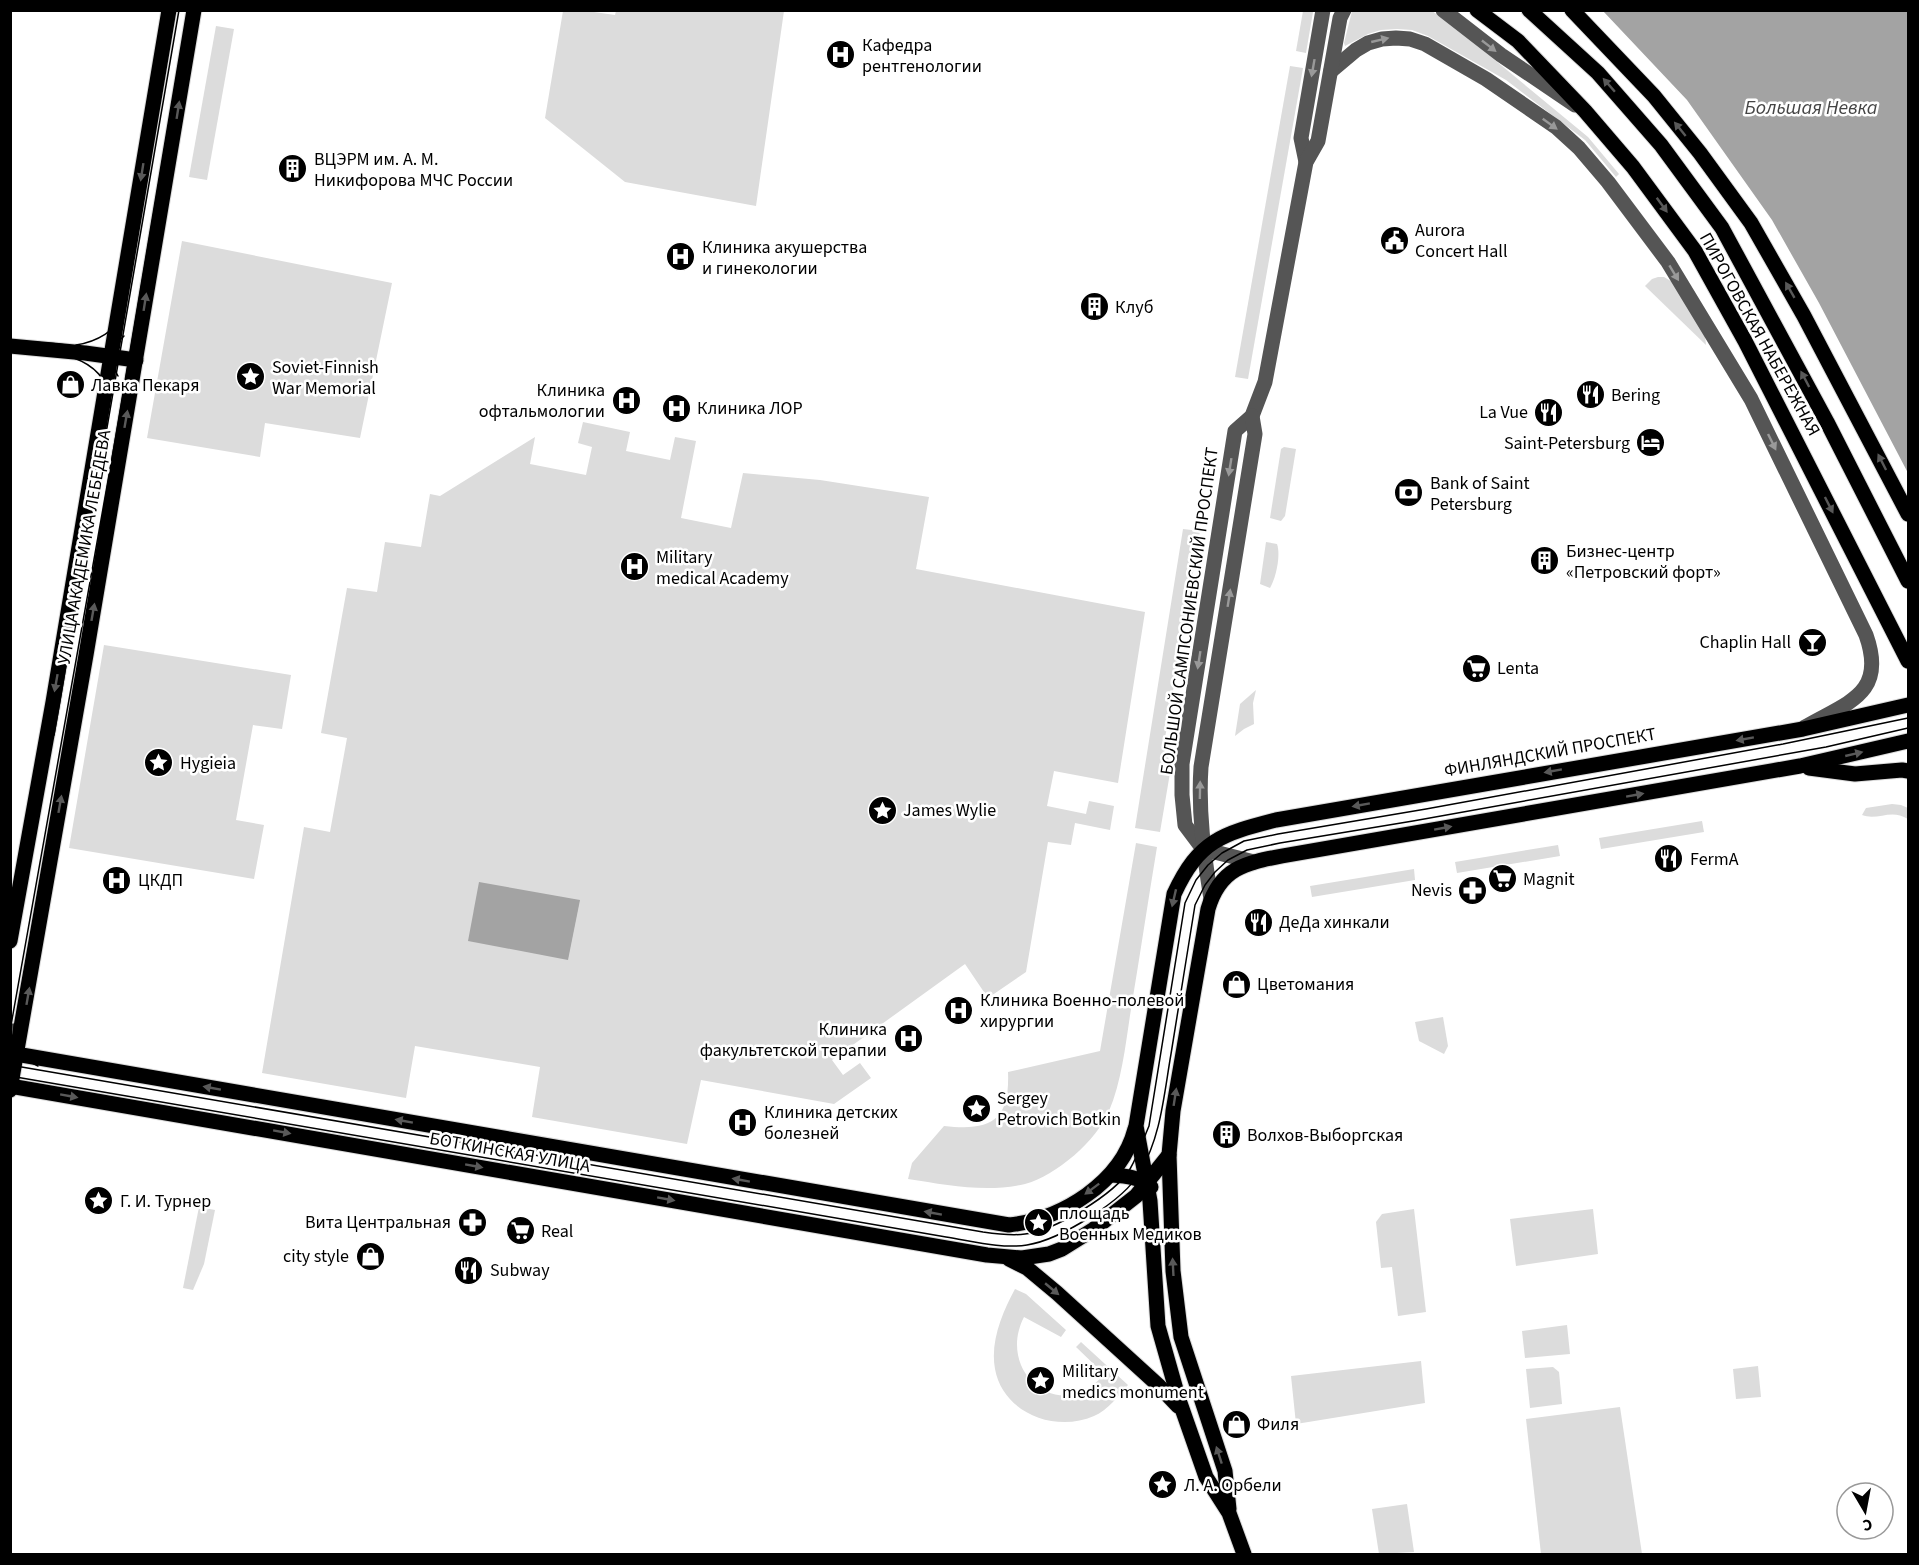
<svg xmlns="http://www.w3.org/2000/svg" width="1919" height="1565" viewBox="0 0 1919 1565" font-family="'Source Sans 3',sans-serif">
<style>
.green{fill:#dcdcdc}
.water{fill:#a3a3a3}
.lines{fill:none;stroke-linecap:round;stroke-linejoin:round}
.major-casing{stroke:#dbdbdb;stroke-width:17}
.minor{stroke:#555;stroke-width:15}
.major{stroke:#000;stroke-width:15}
.tram{stroke:#000;stroke-width:1.5}
.oneway{fill:#999}
.oneway2{fill:#595959}
.labels{text-anchor:middle;stroke-width:5;stroke-linejoin:round;paint-order:stroke}
.poi-label{font-size:18px;fill:#000;stroke:#fff;text-anchor:start}
.street-label{font-size:18px;fill:#000;stroke:#fff}
.water-label{font-size:20px;font-style:italic;fill:#444;stroke:#fff}
</style>
<rect width="100%" height="100%" fill="#fff"/>
<!-- green -->
<g class="green">
<polygon points="616,11 784,11 756,206 625,182 545,118 563,11 587,11 615,15"/>
<polygon points="1303,11 1313,12 1306,53 1296,51"/>
<polygon points="1352,11 1432,11 1456,28 1588,137 1619,174 1616,177 1585,140 1506,80 1428,36 1412,30 1397,29 1381,30 1368,34 1345,46 1344,43"/>
<polygon points="216,26 234,29 207,180 189,177"/>
<polygon points="1290,66 1303,68 1248,379 1235,377"/>
<polygon points="182,241 392,283 360,438 265,423 260,457 147,438"/>
<polygon points="1658,277 1664,277 1674,283 1705,336 1706,345 1645,286 1652,279"/>
<polygon points="583,422 630,432 626,451 670,460 675,437 696,441 681,518 731,528 743,473 820,480 929,497 916,569 1145,612 1118,783 1054,771 1047,806 1086,814 1089,801 1114,806 1110,830 1075,823 1071,845 1048,842 1026,972 988,998 965,964 832,1060 843,1075 860,1063 871,1078 834,1104 701,1080 687,1144 532,1117 540,1067 415,1046 406,1098 262,1073 304,827 330,832 347,738 321,733 347,588 377,592 385,542 421,547 430,494 440,496 535,437 530,464 586,475 592,447 578,443"/>
<polygon points="1284,447 1296,449 1285,516 1281,521 1270,518 1281,449"/>
<polygon points="1183,529 1200,531 1164,744 1171,767 1160,832 1135,828"/>
<path d="M1266,542l11,2c4,11 -1,34 -7,44l-10,-4z"/>
<polygon points="104,645 291,675 282,729 253,725 236,820 264,825 254,879 69,848"/>
<polygon points="1256,690 1253,703 1254,724 1244,729 1235,736 1240,704"/>
<path d="M1892,804l9,1 7,3v11c-17,-11 -30,2 -46,-4l4,-7z"/>
<polygon points="1702,821 1704,832 1601,849 1599,838"/>
<path d="M1136,843l21,4c-9,54 -17,108 -26,162 -5,32 -9,72 -22,102 -12,29 -53,65 -84,73 -39,9 -78,1 -117,-5l4,-16 32,-37c46,5 66,-4 64,-54l92,-21z"/>
<polygon points="1558,845 1560,856 1457,873 1455,862"/>
<polygon points="1414,869 1415,880 1312,897 1310,886"/>
<polygon points="1443,1017 1448,1046 1444,1054 1419,1041 1415,1022"/>
<polygon points="199,1207 215,1210 204,1264 193,1290 183,1288"/>
<polygon points="1414,1209 1426,1312 1398,1316 1392,1267 1381,1268 1376,1222 1382,1214"/>
<polygon points="1593,1209 1598,1254 1516,1266 1510,1219"/>
<path d="M1015,1289l11,5 40,36 -5,7 -37,-20c-29,57 39,109 80,57l-28,-27 5,-5 47,43c-10,11 -20,25 -34,31 -39,17 -91,-3 -99,-47 -5,-27 7,-56 20,-80z"/>
<polygon points="1567,1325 1570,1354 1525,1358 1522,1331"/>
<polygon points="1421,1361 1425,1403 1296,1424 1291,1376"/>
<polygon points="1758,1366 1761,1397 1736,1399 1733,1369"/>
<polygon points="1553,1367 1559,1372 1562,1404 1530,1408 1526,1369"/>
<polygon points="1620,1407 1642,1554 1541,1554 1526,1419"/>
<polygon points="1407,1504 1414,1552 1379,1554 1372,1509"/>
</g>
<!-- water -->
<g class="water">
<polygon points="1603,11 1908,11 1908,473 1819,303 1772,220 1687,100"/>
<polygon points="479,882 580,900 568,960 468,941"/>
</g>
<g class="lines">
<defs>
<g id="major">
<polyline points="1477,10 1518,41 1585,111 1633,167 1695,251 1745,341 1908,661"/>
<polyline points="1529,10 1598,73 1661,145 1722,228 1827,422 1908,581"/>
<polyline points="1572,10 1654,96 1700,153 1751,223 1804,316 1908,514"/>
<polyline points="10,346 85,353 136,360"/>
<polyline points="1809,768 1855,774 1902,770 1908,771"/>
<polyline points="10,941 53,702 169,10"/>
<path d="M10,1053l999,172c53,-6 112,-42 126,-96"/>
<polyline points="10,1086 987,1255 1022,1258 1049,1254 1062,1249 1094,1229 1136,1196 1169,1155"/>
<polyline points="10,1090 86,655 194,10"/>
<path d="M1111,1175c14,1 30,2 40,12"/>
<polyline points="1009,1259 1027,1268 1057,1293 1158,1385 1178,1406"/>
<path d="M1229,1509l-4,-38 -44,-134 -8,-66 -4,-116 4,-44 35,-202c12,-41 37,-46 74,-53l518,-90 108,-25"/>
<path d="M1244,1554l-15,-41 -23,-36 -27,-77 -21,-74 -8,-125 -14,-75 38,-232c25,-54 48,-60 102,-74l527,-91 105,-24"/>
</g>
</defs>
<!-- major casing -->
<use href="#major" class="major-casing"/>
<!-- minor -->
<g class="minor">
<polyline points="1443,10 1501,55 1575,105"/>
<path d="M1331,71l25,-21 12,-7 14,-4 14,-1 14,1 15,5 61,35 70,48 23,21 29,34 60,80 83,137 115,236c21,59 -18,67 -61,92"/>
<polyline points="1306,162 1301,138 1323,10"/>
<polyline points="1203,849 1185,825 1182,795 1182,764 1235,431 1252,416 1265,382 1306,162 1318,141 1340,18 1344,10"/>
<polyline points="1203,849 1254,862"/>
<path d="M1211,899c-7,-44 -13,-88 -10,-132l54,-333 -3,-18"/>
</g>
<!-- major -->
<use href="#major" class="major"/>
<!-- tram -->
<g class="tram">
<path d="M10,341c36,3 90,-2 108,35"/>
<path d="M76,345c20,-3 41,-14 49,-34"/>
<path d="M10,351c38,3 85,16 114,-15"/>
<path d="M74,358c19,7 35,21 35,43"/>
<polyline points="54,735 179,10"/>
<path d="M13,1024c0,23 4,33 25,42"/>
<polyline points="10,1031 119,419 188,10"/>
<path d="M10,1065l973,167c14,2 28,4 42,2 29,-3 90,-40 105,-65 8,-14 13,-29 19,-43l36,-223 11,-23 12,-15 14,-12 22,-12 34,-7 148,-25 357,-65 125,-26"/>
<path d="M10,1076l936,161c26,4 55,12 81,8 32,-5 97,-44 113,-73 21,-35 24,-78 31,-118 8,-50 16,-99 24,-149l10,-20 10,-13 13,-12 19,-10 33,-7 133,-22 413,-74 82,-19"/>
</g>
</g>
<!-- one-way arrows -->
<defs><path id="oneway-solid" d="M-6-.8H1V-3.2L6.5 0L1 3.2V.8H-6Z" transform="scale(1.5)"/></defs>
<g class="oneway">
<use href="#oneway-solid" transform="translate(1380 40) rotate(-13)"/>
<use href="#oneway-solid" transform="translate(1489 46) rotate(38)"/>
<use href="#oneway-solid" transform="translate(1313 68) rotate(100)"/>
<use href="#oneway-solid" transform="translate(1550 124) rotate(36)"/>
<use href="#oneway-solid" transform="translate(1674 273) rotate(59)"/>
<use href="#oneway-solid" transform="translate(1772 442) rotate(64)"/>
<use href="#oneway-solid" transform="translate(1230 467) rotate(99)"/>
<use href="#oneway-solid" transform="translate(1229 598) rotate(-81)"/>
<use href="#oneway-solid" transform="translate(1199 660) rotate(99)"/>
<use href="#oneway-solid" transform="translate(1200 790) rotate(-89)"/>
</g>
<g class="oneway2">
<use href="#oneway-solid" transform="translate(1609 85) rotate(-131)"/>
<use href="#oneway-solid" transform="translate(178 110) rotate(-81)"/>
<use href="#oneway-solid" transform="translate(1680 129) rotate(-129)"/>
<use href="#oneway-solid" transform="translate(142 172) rotate(99)"/>
<use href="#oneway-solid" transform="translate(1662 205) rotate(54)"/>
<use href="#oneway-solid" transform="translate(1790 290) rotate(-120)"/>
<use href="#oneway-solid" transform="translate(145 302) rotate(-81)"/>
<use href="#oneway-solid" transform="translate(1805 379) rotate(-118)"/>
<use href="#oneway-solid" transform="translate(126 419) rotate(-80)"/>
<use href="#oneway-solid" transform="translate(1882 462) rotate(-117)"/>
<use href="#oneway-solid" transform="translate(1829 505) rotate(63)"/>
<use href="#oneway-solid" transform="translate(93 612) rotate(-80)"/>
<use href="#oneway-solid" transform="translate(56 683) rotate(100)"/>
<use href="#oneway-solid" transform="translate(1745 739) rotate(170)"/>
<use href="#oneway-solid" transform="translate(1854 754) rotate(-13)"/>
<use href="#oneway-solid" transform="translate(1553 771) rotate(170)"/>
<use href="#oneway-solid" transform="translate(1635 795) rotate(-10)"/>
<use href="#oneway-solid" transform="translate(60 804) rotate(-80)"/>
<use href="#oneway-solid" transform="translate(1361 805) rotate(170)"/>
<use href="#oneway-solid" transform="translate(1443 828) rotate(-10)"/>
<use href="#oneway-solid" transform="translate(1174 898) rotate(103)"/>
<use href="#oneway-solid" transform="translate(28 996) rotate(-80)"/>
<use href="#oneway-solid" transform="translate(212 1088) rotate(-170)"/>
<use href="#oneway-solid" transform="translate(69 1096) rotate(10)"/>
<use href="#oneway-solid" transform="translate(1175 1097) rotate(-81)"/>
<use href="#oneway-solid" transform="translate(404 1121) rotate(-170)"/>
<use href="#oneway-solid" transform="translate(282 1132) rotate(10)"/>
<use href="#oneway-solid" transform="translate(474 1166) rotate(10)"/>
<use href="#oneway-solid" transform="translate(741 1180) rotate(-170)"/>
<use href="#oneway-solid" transform="translate(1092 1189) rotate(143)"/>
<use href="#oneway-solid" transform="translate(666 1199) rotate(10)"/>
<use href="#oneway-solid" transform="translate(933 1213) rotate(-170)"/>
<use href="#oneway-solid" transform="translate(1173 1267) rotate(-93)"/>
<use href="#oneway-solid" transform="translate(1052 1289) rotate(40)"/>
<use href="#oneway-solid" transform="translate(1219 1455) rotate(-108)"/>
</g>
<!-- icons -->
<defs>
<symbol id="hospital-disc" viewBox="-11 -11 22 22"><circle r="9.5" fill="#000" stroke="#fff"/><path d="M-5-5h3v3.5h4V-5h3V5h-3V1.5h-4V5h-3Z" fill="#fff"/></symbol>
<symbol id="building-disc" viewBox="-11 -11 22 22"><circle r="9.5" fill="#000" stroke="#fff"/><path d="M-4-6H4V6H1V3H-1V6H-4ZM-2.5-4.3h1.7v1.8h-1.7ZM.8-4.3h1.7v1.8H.8ZM-2.5-1h1.7V.8h-1.7ZM.8-1h1.7V.8H.8Z" fill="#fff"/></symbol>
<symbol id="civic-disc" viewBox="-11 -11 22 22"><circle r="9.5" fill="#000" stroke="#fff"/><path d="M-.6-6.5H3V-4.5H.6V-3L4-1V1h2V6H-6V1h2V-1L-.6-3ZM-1.2 2.5V6h2.4V2.5Z" fill="#fff"/></symbol>
<symbol id="sight-disc" viewBox="-11 -11 22 22"><circle r="9.5" fill="#000" stroke="#fff"/><path d="M0-6L1.8-2.2L6-1.7L2.9 1.2L3.7 5.4L0 3.3L-3.7 5.4L-2.9 1.2L-6-1.7L-1.8-2.2Z" fill="#fff"/></symbol>
<symbol id="shop-disc" viewBox="-11 -11 22 22"><circle r="9.5" fill="#000" stroke="#fff"/><path d="M-5-2.5h2.3a2.7 3.5 0 0 1 5.4 0H5L5.5 6h-11ZM-1.5-2.5h3a1.5 2.3 0 0 0-3 0Z" fill="#fff"/></symbol>
<symbol id="restaurant-disc" viewBox="-11 -11 22 22"><circle r="9.5" fill="#000" stroke="#fff"/><path d="M-5-6h1v4h1v-4h1v4h1v-4h1v5L-1.5 .5V6h-2V.5L-5-1ZM5-6V6H3V1.5H1.5Q1.5-4 5-6Z" fill="#fff"/></symbol>
<symbol id="hotel-disc" viewBox="-11 -11 22 22"><circle r="9.5" fill="#000" stroke="#fff"/><path d="M-6-4.5h1.5V1H6V5H4.5V3h-9V5H-6ZM-4 0a1.8 1.8 0 1 1 3.6 0ZM.5 0V-2.5h3Q6-2.5 6 0Z" fill="#fff"/></symbol>
<symbol id="bank-disc" viewBox="-11 -11 22 22"><circle r="9.5" fill="#000" stroke="#fff"/><path d="M-6-4H6V4H-6ZM0-2.3a2.3 2.3 0 1 0 0 4.6a2.3 2.3 0 1 0 0-4.6Z" fill="#fff"/></symbol>
<symbol id="bar-disc" viewBox="-11 -11 22 22"><circle r="9.5" fill="#000" stroke="#fff"/><path d="M-6-5H6L.8 .8V4.5H3.5V6h-7V4.5H-.8V.8Z" fill="#fff"/></symbol>
<symbol id="supermarket-disc" viewBox="-11 -11 22 22"><circle r="9.5" fill="#000" stroke="#fff"/><path d="M-6-5.5h2.5l.6 2H6L4.5 2H-2.5L-4.4-4H-6ZM-1.5 3.2a1.3 1.3 0 1 0 .1 0ZM3 3.2a1.3 1.3 0 1 0 .1 0Z" fill="#fff"/></symbol>
<symbol id="pharmacy-disc" viewBox="-11 -11 22 22"><circle r="9.5" fill="#000" stroke="#fff"/><path d="M-2-6h4v4h4v4h-4v4h-4v-4h-4v-4h4Z" fill="#fff"/></symbol>
</defs>
<g fill-rule="evenodd">
<use href="#hospital-disc" x="824" y="38" width="33" height="33"/>
<use href="#building-disc" x="276" y="152" width="33" height="33"/>
<use href="#civic-disc" x="1378" y="224" width="33" height="33"/>
<use href="#hospital-disc" x="664" y="240" width="33" height="33"/>
<use href="#building-disc" x="1078" y="290" width="33" height="33"/>
<use href="#sight-disc" x="234" y="360" width="33" height="33"/>
<use href="#shop-disc" x="54" y="368" width="33" height="33"/>
<use href="#restaurant-disc" x="1574" y="378" width="33" height="33"/>
<use href="#hospital-disc" x="610" y="384" width="33" height="33"/>
<use href="#hospital-disc" x="660" y="392" width="33" height="33"/>
<use href="#restaurant-disc" x="1532" y="396" width="33" height="33"/>
<use href="#hotel-disc" x="1634" y="426" width="33" height="33"/>
<use href="#bank-disc" x="1392" y="476" width="33" height="33"/>
<use href="#building-disc" x="1528" y="544" width="33" height="33"/>
<use href="#hospital-disc" x="618" y="550" width="33" height="33"/>
<use href="#bar-disc" x="1796" y="626" width="33" height="33"/>
<use href="#supermarket-disc" x="1460" y="652" width="33" height="33"/>
<use href="#sight-disc" x="142" y="746" width="33" height="33"/>
<use href="#sight-disc" x="866" y="794" width="33" height="33"/>
<use href="#restaurant-disc" x="1652" y="842" width="33" height="33"/>
<use href="#supermarket-disc" x="1486" y="862" width="33" height="33"/>
<use href="#hospital-disc" x="100" y="864" width="33" height="33"/>
<use href="#pharmacy-disc" x="1456" y="874" width="33" height="33"/>
<use href="#restaurant-disc" x="1242" y="906" width="33" height="33"/>
<use href="#shop-disc" x="1220" y="968" width="33" height="33"/>
<use href="#hospital-disc" x="942" y="994" width="33" height="33"/>
<use href="#hospital-disc" x="892" y="1022" width="33" height="33"/>
<use href="#sight-disc" x="960" y="1092" width="33" height="33"/>
<use href="#hospital-disc" x="726" y="1106" width="33" height="33"/>
<use href="#building-disc" x="1210" y="1118" width="33" height="33"/>
<use href="#sight-disc" x="82" y="1184" width="33" height="33"/>
<use href="#pharmacy-disc" x="456" y="1206" width="33" height="33"/>
<use href="#sight-disc" x="1022" y="1206" width="33" height="33"/>
<use href="#supermarket-disc" x="504" y="1214" width="33" height="33"/>
<use href="#shop-disc" x="354" y="1240" width="33" height="33"/>
<use href="#restaurant-disc" x="452" y="1254" width="33" height="33"/>
<use href="#sight-disc" x="1024" y="1364" width="33" height="33"/>
<use href="#shop-disc" x="1220" y="1408" width="33" height="33"/>
<use href="#sight-disc" x="1146" y="1468" width="33" height="33"/>
</g>
<g class="labels">
<!-- poi labels -->
<g class="poi-label">
<text x="862" y="51">Кафедра<tspan x="862" dy="21">рентгенологии</tspan></text>
<text x="314" y="165">ВЦЭРМ им. А. М.<tspan x="314" dy="21">Никифорова МЧС России</tspan></text>
<text x="1415" y="236">Aurora<tspan x="1415" dy="21">Concert Hall</tspan></text>
<text x="702" y="253">Клиника акушерства<tspan x="702" dy="21">и гинекологии</tspan></text>
<text x="1115" y="313">Клуб</text>
<text x="272" y="373">Soviet-Finnish<tspan x="272" dy="21">War Memorial</tspan></text>
<text x="91" y="391">Лавка Пекаря</text>
<text x="605" y="396" text-anchor="end">Клиника<tspan x="605" dy="21">офтальмологии</tspan></text>
<text x="1611" y="401">Bering</text>
<text x="697" y="414">Клиника ЛОР</text>
<text x="1528" y="418" text-anchor="end">La Vue</text>
<text x="1630" y="449" text-anchor="end">Saint-Petersburg</text>
<text x="1430" y="489">Bank of Saint<tspan x="1430" dy="21">Petersburg</tspan></text>
<text x="1566" y="557">Бизнес-центр<tspan x="1566" dy="21">«Петровский форт»</tspan></text>
<text x="656" y="563">Military<tspan x="656" dy="21">medical Academy</tspan></text>
<text x="1791" y="648" text-anchor="end">Chaplin Hall</text>
<text x="1497" y="674">Lenta</text>
<text x="180" y="769">Hygieia</text>
<text x="903" y="816">James Wylie</text>
<text x="1690" y="865">FermA</text>
<text x="1523" y="885">Magnit</text>
<text x="138" y="886">ЦКДП</text>
<text x="1452" y="896" text-anchor="end">Nevis</text>
<text x="1279" y="928">ДеДа хинкали</text>
<text x="1257" y="990">Цветомания</text>
<text x="980" y="1006">Клиника Военно-полевой<tspan x="980" dy="21">хирургии</tspan></text>
<text x="887" y="1035" text-anchor="end">Клиника<tspan x="887" dy="21">факультетской терапии</tspan></text>
<text x="997" y="1104">Sergey<tspan x="997" dy="21">Petrovich Botkin</tspan></text>
<text x="764" y="1118">Клиника детских<tspan x="764" dy="21">болезней</tspan></text>
<text x="1247" y="1141">Волхов-Выборгская</text>
<text x="120" y="1207">Г. И. Турнер</text>
<text x="1059" y="1219">площадь<tspan x="1059" dy="21">Военных Медиков</tspan></text>
<text x="451" y="1228" text-anchor="end">Вита Центральная</text>
<text x="541" y="1237">Real</text>
<text x="349" y="1262" text-anchor="end">city style</text>
<text x="490" y="1276">Subway</text>
<text x="1062" y="1377">Military<tspan x="1062" dy="21">medics monument</tspan></text>
<text x="1257" y="1430">Филя</text>
<text x="1184" y="1491">Л. А. Орбели</text>
</g>
<!-- street labels -->
<g class="street-label">
<text transform="translate(1760 334) rotate(61)" y="6">ПИРОГОВСКАЯ НАБЕРЕЖНАЯ</text>
<text transform="translate(84 547) rotate(-80)" y="6">УЛИЦА АКАДЕМИКА ЛЕБЕДЕВА</text>
<text transform="translate(1189 611) rotate(-82)" y="6">БОЛЬШОЙ САМПСОНИЕВСКИЙ ПРОСПЕКТ</text>
<text transform="translate(1550 752) rotate(-10)" y="6">ФИНЛЯНДСКИЙ ПРОСПЕКТ</text>
<text transform="translate(510 1152) rotate(10)" y="6">БОТКИНСКАЯ УЛИЦА</text>
</g>
<!-- water labels -->
<g class="water-label">
<text x="1811" y="114">Большая Невка</text>
</g>
</g>
<!-- border -->
<rect width="1919" height="1565" fill="none" stroke="#000000" stroke-width="24"/>
<!-- north arrow -->
<g transform="translate(1865 1511) rotate(170)"><circle r="28" fill="#ffffff" stroke="#999999" stroke-width="1.5"/>
<path d="M0-4.5L10 22L0 15L-10 22Z" fill="#000000"/>
<text y="-9" font-size="16" font-weight="bold" text-anchor="middle" fill="#000000">С</text>
</g>
</svg>
